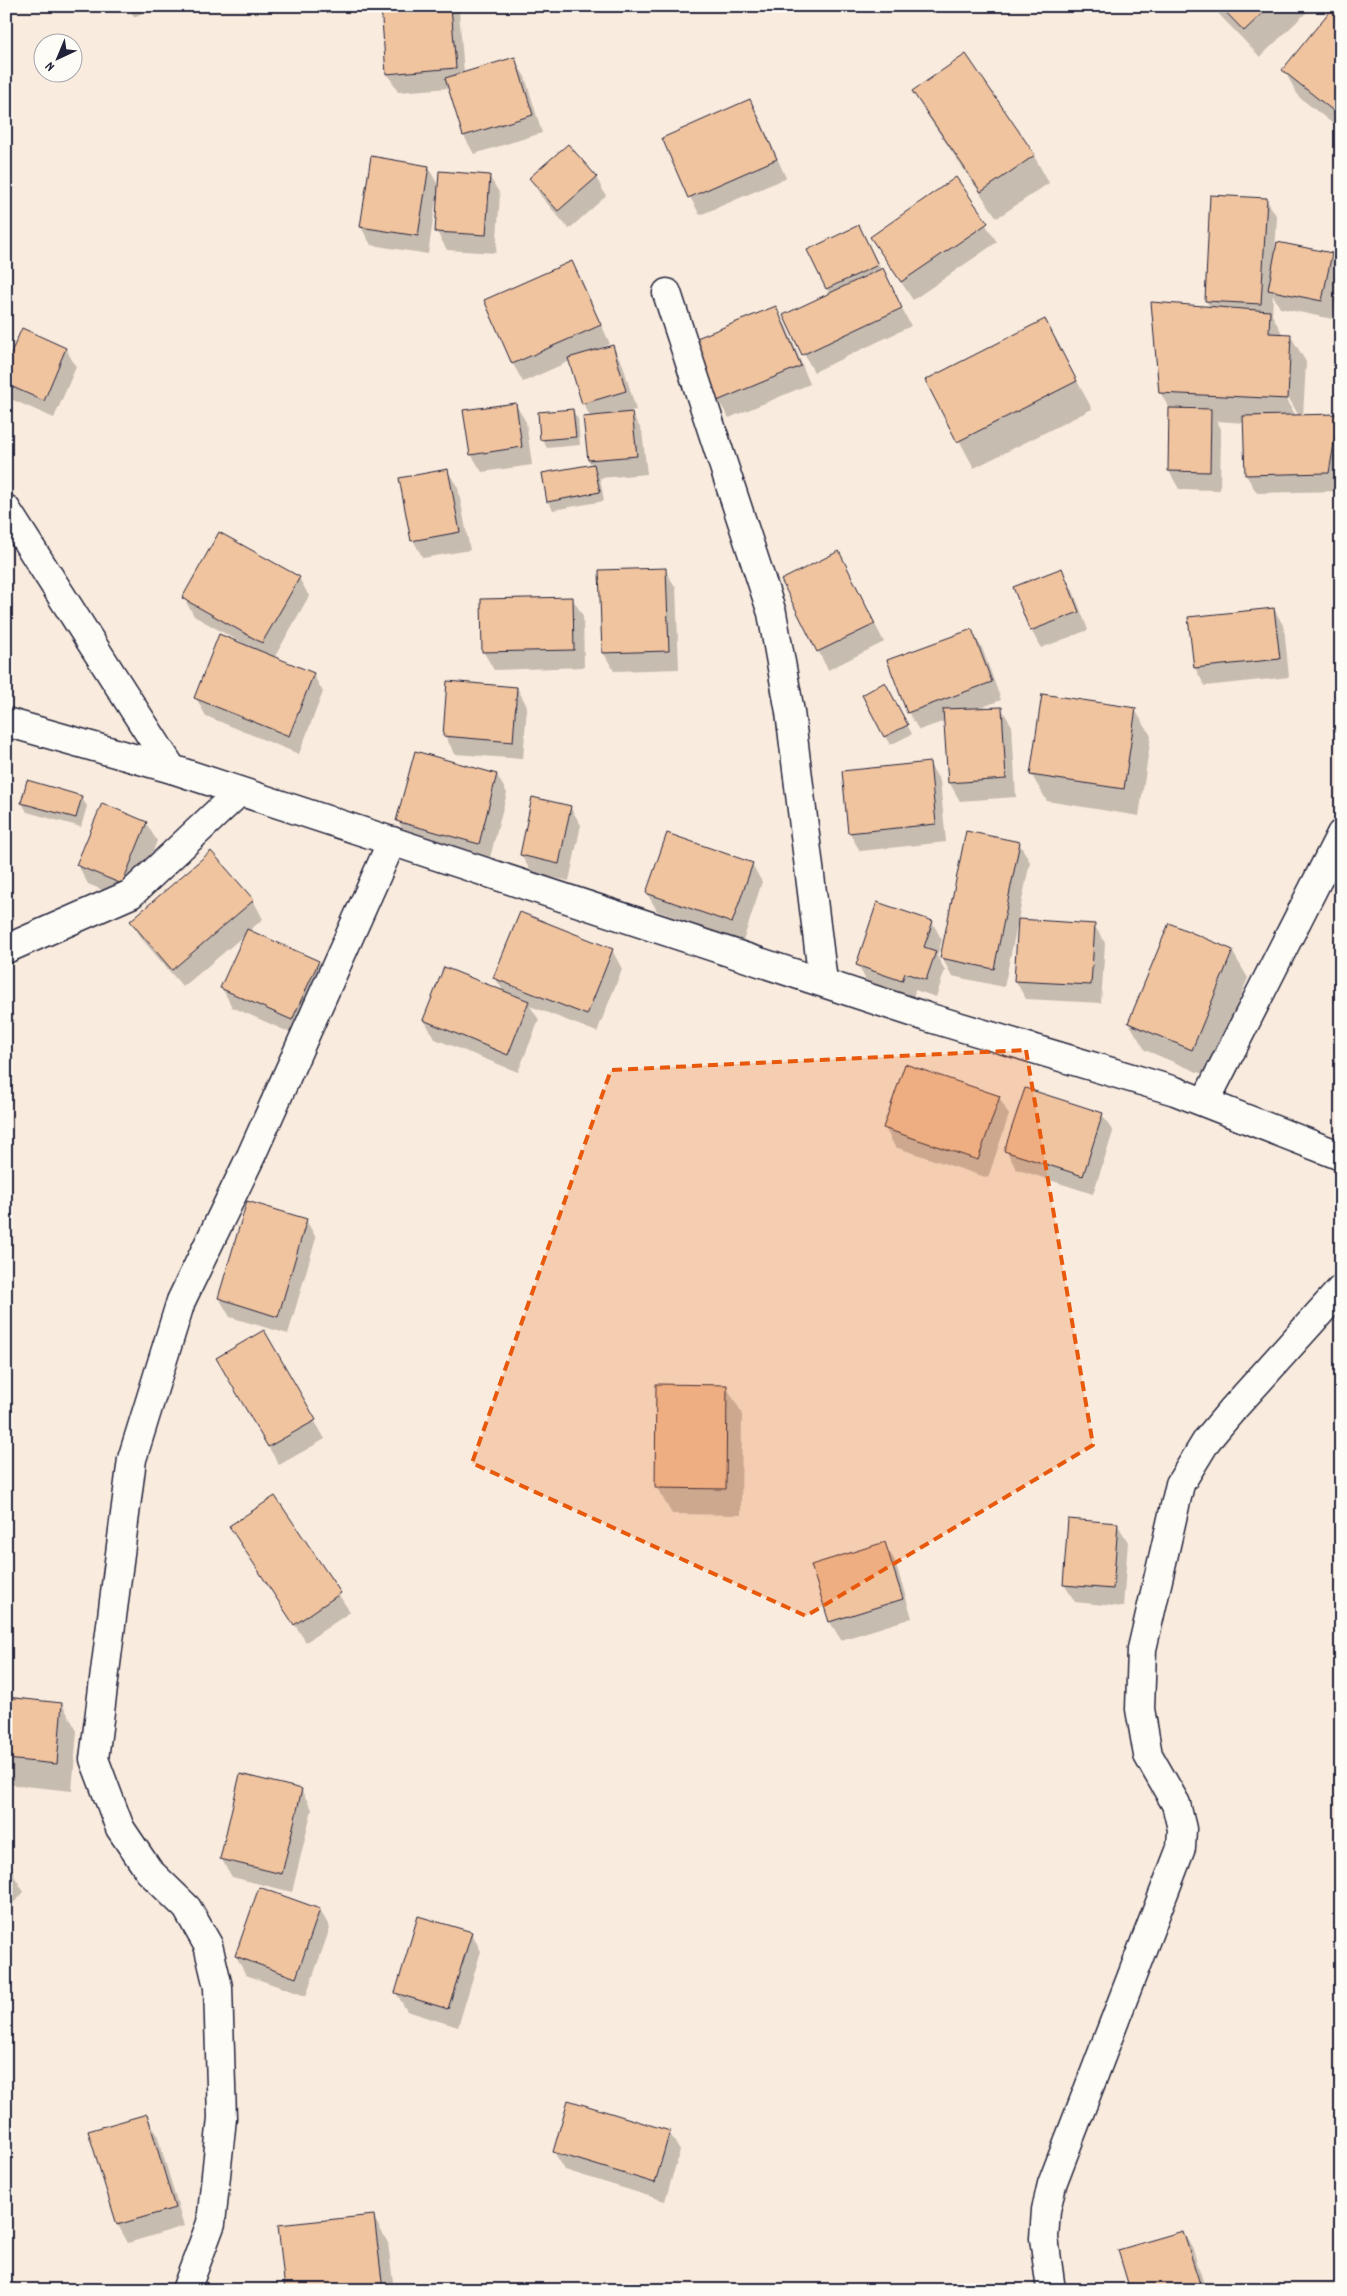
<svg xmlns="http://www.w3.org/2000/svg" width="1347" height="2296" viewBox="0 0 1347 2296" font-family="Dekko,sans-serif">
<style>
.shadow{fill:#0003;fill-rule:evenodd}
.building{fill:#f1c4a0;stroke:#22223b}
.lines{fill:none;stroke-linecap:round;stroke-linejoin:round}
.minor-casing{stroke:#22223b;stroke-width:31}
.tertiary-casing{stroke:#22223b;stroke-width:31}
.minor{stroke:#fdfcf7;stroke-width:28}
.tertiary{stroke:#fdfcf7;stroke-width:28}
.marked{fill:#e8590c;fill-opacity:0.2;stroke:#e8590c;stroke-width:4;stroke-dasharray:10 6;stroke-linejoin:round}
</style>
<rect width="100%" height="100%" fill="#f9ebdd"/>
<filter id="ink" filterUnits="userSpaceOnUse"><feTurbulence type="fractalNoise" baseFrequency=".02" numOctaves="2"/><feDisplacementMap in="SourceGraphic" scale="10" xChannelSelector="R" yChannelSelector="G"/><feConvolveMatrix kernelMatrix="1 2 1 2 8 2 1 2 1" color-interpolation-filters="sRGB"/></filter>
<g filter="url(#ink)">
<!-- shadow -->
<g class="shadow">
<polygon points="128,6 156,6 134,17"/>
<polygon points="382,6 457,6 459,11 464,73 514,59 525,77 542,133 474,154 464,136 449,88 398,92 387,73"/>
<polygon points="1211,6 1313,6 1260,57"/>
<polygon points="1341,6 1341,130 1299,97 1284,70"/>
<polygon points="966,56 1034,156 1049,183 997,218 929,118 913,91"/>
<polygon points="750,101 760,119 786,178 700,215 690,197"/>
<polygon points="428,167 439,187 489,176 500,194 496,253 447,250 437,232 439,193 437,193 428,254 371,245 361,227"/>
<polygon points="596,177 606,196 569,229 541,196 530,178"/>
<polygon points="956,179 997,242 913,300 871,237"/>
<path d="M1266,199l11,18 -2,35 56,2 10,18 -9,47 -52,-11 -7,-13 -1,20 11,20h7l16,27 -3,54 35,-1 3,5v59l-2,12 -82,2 -11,-18 -1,-52 -28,-2 4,8 -1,61 -41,-1 -10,-18 1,-61 -10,-18 50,-84 -4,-8zM1286,393l13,23h-3l-13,-22z"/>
<polygon points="859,227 911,326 814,372 804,354 830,294 827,289"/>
<polygon points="572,263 582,281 610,344 598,349 599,350 613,347 623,365 636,410 630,411 642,431 647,474 600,478 604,501 553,510 548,501 592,466 589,460 591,418 583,403 570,361 523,382 513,364 485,301"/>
<polygon points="775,308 786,326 810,384 729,418 718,400"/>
<polygon points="1045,321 1092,409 974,468 927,380"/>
<polygon points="66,349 76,367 54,418 11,399 6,391 6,367"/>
<polygon points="515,404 526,422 532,465 482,472 471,454"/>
<polygon points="572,410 578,419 580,445 547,448 542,439"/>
<polygon points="447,470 458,488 470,550 423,558 413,540"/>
<polygon points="839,553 884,642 828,670 783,581"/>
<polygon points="665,570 676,588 679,669 614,671 603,652"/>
<polygon points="1062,570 1072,588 1088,630 1041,648 1031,630"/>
<polygon points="299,578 309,596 274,658 313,674 323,692 299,754 206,716 196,698 242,643 194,616 184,598"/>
<polygon points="572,598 583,616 584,667 494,670 483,651"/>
<polygon points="1274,609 1284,627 1289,677 1205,686 1195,668"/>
<polygon points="971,630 982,648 1001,700 980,708 1001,708 1012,726 1016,797 960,801 949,782 945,721 919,730 908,712"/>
<polygon points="517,688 527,706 523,759 455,754 445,736"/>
<polygon points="890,693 912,734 890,745 885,736"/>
<polygon points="1135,710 1151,736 1139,816 1047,801 1031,774"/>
<polygon points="929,763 940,781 946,842 860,851 849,832"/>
<polygon points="497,775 507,793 489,861 408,839 398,821"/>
<polygon points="81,797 87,806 81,827 27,812 22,803"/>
<polygon points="570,807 581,825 569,881 532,873 521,855"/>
<polygon points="146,823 157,841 132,902 88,884 78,865"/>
<polygon points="1019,843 1030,862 1018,920 1094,925 1105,943 1101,1003 1026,999 1015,980 1018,925 1017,925 1004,987 952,976 942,958"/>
<polygon points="752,864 762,882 743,941 657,911 647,893"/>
<polygon points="253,900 263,919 249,931 318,962 328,980 302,1038 232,1007 222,988 247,933 183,987 142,939 131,921"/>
<polygon points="932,922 942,940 937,956 945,970 936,997 915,990 913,999 868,984 858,965"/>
<polygon points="612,950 622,969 597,1032 530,1006 539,1020 518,1072 435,1039 424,1020 503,991 495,977"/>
<polygon points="1232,951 1248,978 1207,1076 1145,1050 1129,1023"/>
<polygon points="999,1097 1009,1115 988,1178 895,1147 885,1128"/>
<polygon points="1102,1114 1113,1132 1093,1194 1016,1169 1006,1150"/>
<polygon points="306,1220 316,1238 288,1334 230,1317 219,1298"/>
<polygon points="263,1332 325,1439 279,1465 217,1358"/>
<polygon points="726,1386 742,1413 741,1515 672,1514 657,1488"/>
<polygon points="275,1497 350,1612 306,1642 231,1527"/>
<polygon points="1117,1524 1128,1542 1123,1607 1075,1602 1064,1584"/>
<polygon points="884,1543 895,1561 912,1618 841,1640 830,1622 813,1566"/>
<polygon points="6,1698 62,1704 77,1731 72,1791 6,1784"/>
<polygon points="301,1790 312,1809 292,1892 232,1877 221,1858"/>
<polygon points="6,1868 13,1874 24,1892 6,1911"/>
<polygon points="320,1910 330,1928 306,1996 246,1975 236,1956"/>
<polygon points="471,1933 481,1951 458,2027 407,2011 396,1993"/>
<polygon points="147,2116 157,2134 184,2226 128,2243 118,2225 90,2132"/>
<polygon points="669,2132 680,2151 665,2201 565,2170 554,2152"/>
<polygon points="373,2216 388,2243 394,2290 286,2290"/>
<polygon points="1183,2232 1193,2250 1206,2290 1131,2290"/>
</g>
<!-- building -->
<g class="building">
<polygon points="381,6 451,6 456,68 386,74"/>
<polygon points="1220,6 1270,6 1244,31"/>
<polygon points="1334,6 1341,6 1341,117 1282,70"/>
<polygon points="966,54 1035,155 981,192 912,91"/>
<polygon points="515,57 533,115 463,136 445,78"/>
<polygon points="750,99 777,159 688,198 662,138"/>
<polygon points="568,144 597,177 558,211 529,178"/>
<polygon points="371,156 429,166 418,236 360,227"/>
<polygon points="439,171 490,175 486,235 435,232"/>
<polygon points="956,177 988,223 901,282 870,237"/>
<polygon points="1210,195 1267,198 1261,304 1205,301"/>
<polygon points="859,225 878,265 826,289 807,250"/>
<polygon points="1277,242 1332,253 1322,301 1268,290"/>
<polygon points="572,261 601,325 512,364 484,300"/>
<polygon points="883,268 902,308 802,355 783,315"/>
<polygon points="1151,302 1270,311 1269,333 1291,334 1288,399 1159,393"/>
<polygon points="776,306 801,366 717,401 692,340"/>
<polygon points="1045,319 1077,381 957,442 925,380"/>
<polygon points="22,328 66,348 44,401 6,384 6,364"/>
<polygon points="613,345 626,391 582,404 568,358"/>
<polygon points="516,403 522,447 470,455 463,410"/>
<polygon points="1169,408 1211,409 1210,472 1168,471"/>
<polygon points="573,409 576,437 540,440 538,412"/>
<polygon points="632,412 637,456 588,460 583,417"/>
<polygon points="1339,414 1329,473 1245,475 1243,416"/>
<polygon points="594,464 600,492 547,502 542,473"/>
<polygon points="448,469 460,532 411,541 399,478"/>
<polygon points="219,532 300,577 262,643 182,598"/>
<polygon points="839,551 875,624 817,652 781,580"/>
<polygon points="666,568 669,651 602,653 599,570"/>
<polygon points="1062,568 1079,612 1030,631 1013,587"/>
<polygon points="573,597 574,650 482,652 481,599"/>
<polygon points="1274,608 1280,659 1194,668 1188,617"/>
<polygon points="972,629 992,682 907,713 887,660"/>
<polygon points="219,634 314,673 289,736 194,698"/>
<polygon points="447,681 517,687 513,742 443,736"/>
<polygon points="885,682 908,725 884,737 862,695"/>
<polygon points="1042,694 1136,708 1124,789 1030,775"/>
<polygon points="1002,707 1006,779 948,783 943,709"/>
<polygon points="415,751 497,774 479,844 396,821"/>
<polygon points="930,762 936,824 848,833 842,771"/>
<polygon points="27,780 82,796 76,818 21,803"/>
<polygon points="532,797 571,806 559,864 520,855"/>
<polygon points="102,803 147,822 122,884 76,865"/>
<polygon points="966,831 1020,842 994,969 940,958"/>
<polygon points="667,833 753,863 732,923 646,893"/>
<polygon points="211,851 254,900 172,970 130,921"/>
<polygon points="877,902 933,921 924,947 936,951 926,980 905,973 902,981 856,965"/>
<polygon points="520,912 613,949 587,1015 493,978"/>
<polygon points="1018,919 1095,924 1091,985 1014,981"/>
<polygon points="1169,923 1233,950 1192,1050 1128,1023"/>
<polygon points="247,929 319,961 292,1020 220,988"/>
<polygon points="444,967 529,1001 508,1055 423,1020"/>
<polygon points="905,1064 1000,1096 978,1160 883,1128"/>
<polygon points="1025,1088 1103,1113 1083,1176 1004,1151"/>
<polygon points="247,1201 307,1219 278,1317 218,1298"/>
<polygon points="264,1330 316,1420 268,1447 216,1358"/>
<polygon points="656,1384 727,1385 726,1489 655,1488"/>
<polygon points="275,1496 341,1593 294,1625 229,1526"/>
<polygon points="1068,1519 1118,1523 1113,1589 1063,1585"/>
<polygon points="885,1542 903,1599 829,1622 811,1565"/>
<polygon points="6,1697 62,1703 57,1764 6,1759"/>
<polygon points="240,1774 302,1789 282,1874 220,1859"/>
<polygon points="6,1866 14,1873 6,1882"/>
<polygon points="259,1887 320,1909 296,1978 235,1956"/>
<polygon points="418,1916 472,1932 448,2009 395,1993"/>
<polygon points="568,2100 670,2131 655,2183 553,2152"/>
<polygon points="147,2114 175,2208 117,2225 88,2131"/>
<polygon points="374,2215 383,2290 285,2290 278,2225"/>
<polygon points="1183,2231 1200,2284 1184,2290 1130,2290 1118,2250"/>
</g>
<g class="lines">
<defs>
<g id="minor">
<polyline points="667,293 772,613 790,712 823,982"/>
<polyline points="6,509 172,769"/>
<polyline points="6,949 131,894 239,792"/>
<polyline points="1205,1102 1341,834"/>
<polyline points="186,2290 211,2223 222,2118 218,1987 208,1945 187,1908 149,1871 120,1828 94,1759 132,1459 181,1301 251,1156 392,841"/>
<polyline points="1051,2290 1044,2238 1046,2210 1052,2184 1181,1848 1182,1829 1176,1804 1148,1755 1140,1709 1142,1649 1180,1484 1207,1440 1233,1409 1341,1289"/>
</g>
<polyline id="tertiary" points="6,722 172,769 927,1017 1175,1091 1341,1156"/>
</defs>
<!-- minor casing -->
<use href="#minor" class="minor-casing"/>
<!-- tertiary casing -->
<use href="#tertiary" class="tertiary-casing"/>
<!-- minor -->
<use href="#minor" class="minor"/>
<!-- tertiary -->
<use href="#tertiary" class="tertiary"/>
</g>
</g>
<!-- marked area -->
<path class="marked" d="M1026,1050l67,395 -287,171 -334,-153 139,-393z"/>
<!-- margin -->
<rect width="1347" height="2296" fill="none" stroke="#fdfcf7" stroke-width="25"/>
<rect x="12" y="12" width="1322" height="2271" fill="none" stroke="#22223b" stroke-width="2" filter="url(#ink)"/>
<!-- north arrow -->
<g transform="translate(58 58) rotate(224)"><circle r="24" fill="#fdfcf7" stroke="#a5a5ac"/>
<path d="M0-4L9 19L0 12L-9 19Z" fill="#22223b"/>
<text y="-8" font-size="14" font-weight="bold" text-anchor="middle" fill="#22223b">N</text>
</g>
</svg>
